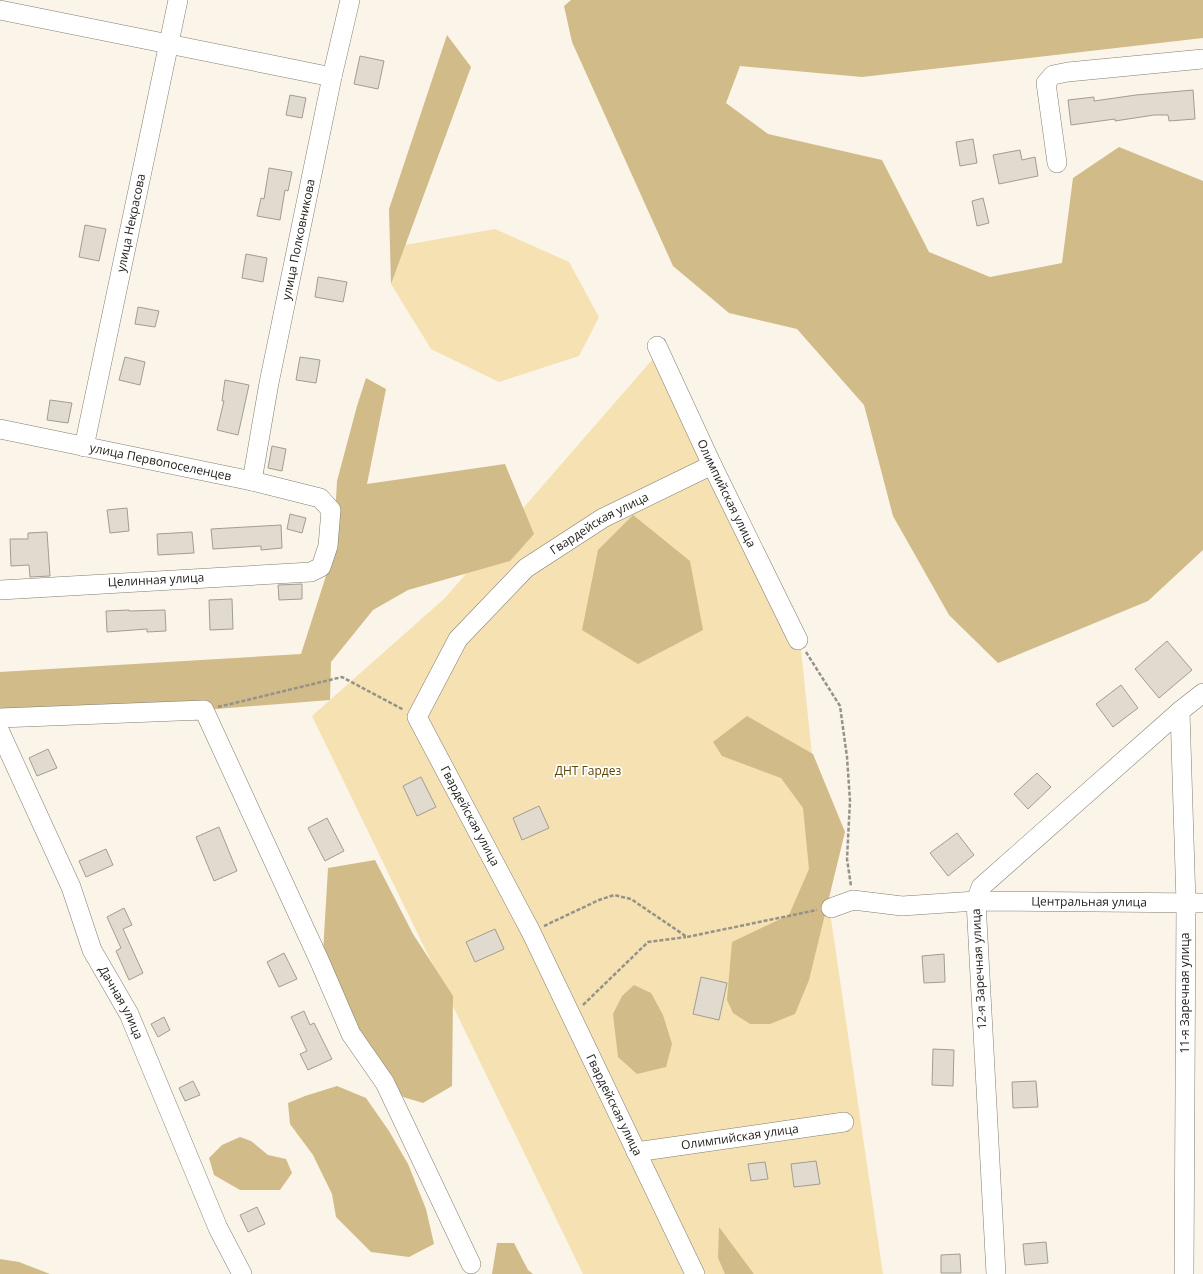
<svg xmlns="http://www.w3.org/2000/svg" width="1203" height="1274" viewBox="0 0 1203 1274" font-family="'Open Sans',sans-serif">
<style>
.green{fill:#f5e1b1}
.forest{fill:#d1bb88}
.building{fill:#e0dbce;stroke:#a29d91}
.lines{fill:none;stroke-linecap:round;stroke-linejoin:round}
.minor-casing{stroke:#827d72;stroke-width:20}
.path{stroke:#96928a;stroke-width:2.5;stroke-dasharray:4 2;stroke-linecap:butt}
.minor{stroke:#fff;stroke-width:19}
.labels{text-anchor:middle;stroke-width:3.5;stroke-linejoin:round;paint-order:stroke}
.street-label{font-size:12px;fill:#1e1c18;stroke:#fff}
.park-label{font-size:12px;fill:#5a4401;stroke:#fff}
</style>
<rect width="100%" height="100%" fill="#faf5e8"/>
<!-- green -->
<g class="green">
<polygon points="495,229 569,262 599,317 579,356 499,382 431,349 391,284 405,245"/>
<polygon points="658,353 801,649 824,871 883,1274 583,1274 312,716 445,598"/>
</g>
<!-- forest -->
<g class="forest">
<polygon points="571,0 1203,0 1203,38 862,77 740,66 726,103 768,134 882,160 929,252 990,277 1062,263 1073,178 1119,147 1203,181 1203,550 1148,601 998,663 949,615 893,516 864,405 797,329 729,313 673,266 572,42 564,6"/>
<polygon points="447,35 471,67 391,284 389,209"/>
<polygon points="366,378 386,389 367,484 505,464 534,534 510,561 408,590 373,610 331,662 330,700 204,710 0,715 0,672 301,654 333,554 337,481 357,406"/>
<polygon points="633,515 690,561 703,630 638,664 582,630 598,550"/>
<polygon points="747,716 813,754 845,832 809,980 795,1014 770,1024 750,1024 733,1013 727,1000 732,942 789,915 809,869 803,808 781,778 722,756 713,742"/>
<polygon points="375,860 413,934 453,996 452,1086 423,1103 403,1097 351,1017 323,953 328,868"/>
<polygon points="634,985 651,993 663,1015 672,1044 666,1067 637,1074 618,1057 613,1014 622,996"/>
<polygon points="337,1086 366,1098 389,1131 408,1164 426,1209 434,1244 409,1257 371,1252 336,1217 332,1194 313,1155 290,1124 288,1103 305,1096"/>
<polygon points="240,1137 251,1141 268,1155 286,1159 292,1173 280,1190 240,1190 214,1175 209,1158 222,1145"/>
<polygon points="719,1227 754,1274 725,1274 718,1258"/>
<polygon points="497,1243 514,1243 528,1270 533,1274 492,1274"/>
<polygon points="0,1259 19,1262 50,1274 0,1274"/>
</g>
<!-- building -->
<g class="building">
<polygon points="360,56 384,61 378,89 354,84"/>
<polygon points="1193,90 1195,119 1169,121 1168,115 1154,115 1115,121 1115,119 1071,125 1068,100 1094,97 1094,101 1136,95"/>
<polygon points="290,95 306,98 302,118 286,115"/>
<polygon points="973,139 977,163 960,166 956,142"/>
<polygon points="1020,150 1022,160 1035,157 1038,176 999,184 993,155"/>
<polygon points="269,168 292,172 288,191 285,190 280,220 257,216 261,198 264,199"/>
<polygon points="983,198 989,223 977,226 972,201"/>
<polygon points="85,225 106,229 99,261 79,257"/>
<polygon points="246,254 267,258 263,282 242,278"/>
<polygon points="318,277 347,282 343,302 315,297"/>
<polygon points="138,307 159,311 155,327 135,324"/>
<polygon points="125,357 145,362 140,385 119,380"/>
<polygon points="300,357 320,360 316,383 296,380"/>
<polygon points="225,380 249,385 238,435 217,430 224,401 222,401"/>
<polygon points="50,400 72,403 68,423 47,420"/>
<polygon points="272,446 286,449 282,471 268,468"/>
<polygon points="127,508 129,531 110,533 107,510"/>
<polygon points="290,514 306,518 302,533 287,529"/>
<polygon points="281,525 282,548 261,550 261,546 213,549 211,529"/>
<polygon points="47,532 50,576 30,577 29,565 11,566 10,539 28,539 28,533"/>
<polygon points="192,532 194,553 158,555 157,534"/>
<polygon points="302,584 302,599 279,600 278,585"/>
<polygon points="232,599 233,629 210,630 209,600"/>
<polygon points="129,610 129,611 165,610 166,631 147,632 147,629 107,632 106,611"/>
<polygon points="1167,641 1192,670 1159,698 1135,669"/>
<polygon points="1121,685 1138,708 1113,727 1096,704"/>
<polygon points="48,749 57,768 37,776 29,758"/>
<polygon points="1037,773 1051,787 1028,809 1014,794"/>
<polygon points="421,777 436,807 417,816 403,786"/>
<polygon points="539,806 549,828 522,840 513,818"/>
<polygon points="327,818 344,851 325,861 308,828"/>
<polygon points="219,827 237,871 214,881 196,837"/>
<polygon points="957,833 974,855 948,876 930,853"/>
<polygon points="106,849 113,865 86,877 79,861"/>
<polygon points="124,908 132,925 123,929 143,973 129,980 116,951 121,948 107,917"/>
<polygon points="495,929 504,949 475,962 466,942"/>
<polygon points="284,953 297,979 279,987 267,962"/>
<polygon points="944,954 945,982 924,983 922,956"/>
<polygon points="701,977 727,983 719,1020 693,1014"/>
<polygon points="304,1011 310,1025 314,1023 332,1059 308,1070 300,1054 307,1051 291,1017"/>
<polygon points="164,1017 170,1030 158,1037 151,1024"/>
<polygon points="933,1049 954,1050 953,1086 932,1085"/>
<polygon points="193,1081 200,1095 185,1101 179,1088"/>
<polygon points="1036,1081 1038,1107 1013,1108 1012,1082"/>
<polygon points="816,1161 820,1184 794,1187 791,1164"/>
<polygon points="765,1162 768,1179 751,1181 748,1164"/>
<polygon points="257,1207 265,1224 248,1232 240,1215"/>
<polygon points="1046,1242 1048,1263 1025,1265 1023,1244"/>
<polygon points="960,1254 961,1273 941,1273 941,1255"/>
</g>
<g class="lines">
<defs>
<g id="minor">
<polyline points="0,10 332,77"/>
<polyline points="1057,163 1046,83 1053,75 1068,72 1203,59"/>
<path id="s1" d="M657,346l55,119 86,175"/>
<path id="s2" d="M0,429l252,52 68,17 11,12 -3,36 -7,21 -10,5 -311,18"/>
<path id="s3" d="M84,447l94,-447"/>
<path id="s4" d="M252,481l17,-98 63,-306 18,-77"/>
<polyline points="1180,711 1186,903 1184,1274"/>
<polyline points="0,718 204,710 320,962 351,1034 385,1083 471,1264"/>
<path id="s5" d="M0,732l71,155 21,63 37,64 89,214 24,46"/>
<path id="s6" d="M831,908l22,-8 49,6 74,-5 227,2"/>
<path id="s7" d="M636,1152l208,-30"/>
<path id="s8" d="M695,1274l-164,-342 -114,-215 41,-78 68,-71 77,-50 109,-53"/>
<polyline points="996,1274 976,901 981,887 1180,711 1203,693"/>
</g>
</defs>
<!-- minor casing -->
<use href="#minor" class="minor-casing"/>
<!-- path -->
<g class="path">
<polyline points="806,652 840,706 847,757 850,801 847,859 851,886"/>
<polyline points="218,707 342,677 404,710"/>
<polyline points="544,926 599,900 614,895 631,899 687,937 817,910"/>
<polyline points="583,1005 648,942 686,937"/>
</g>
<!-- minor -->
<use href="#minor" class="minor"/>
</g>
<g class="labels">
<!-- street labels -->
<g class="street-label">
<text dy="4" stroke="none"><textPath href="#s3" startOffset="229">улица Некрасова</textPath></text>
<text dy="4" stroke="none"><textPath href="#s4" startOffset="246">улица Полковникова</textPath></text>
<text dy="4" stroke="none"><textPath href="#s2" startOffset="164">улица Первопоселенцев</textPath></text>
<text dy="4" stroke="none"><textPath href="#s1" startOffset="163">Олимпийская улица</textPath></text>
<text dy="4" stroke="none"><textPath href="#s8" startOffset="895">Гвардейская улица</textPath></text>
<text transform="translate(156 580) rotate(-3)" y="4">Целинная улица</text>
<text transform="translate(470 816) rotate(62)" y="4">Гвардейская улица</text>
<text dy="4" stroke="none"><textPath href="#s6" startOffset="260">Центральная улица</textPath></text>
<text transform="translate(979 969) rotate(-93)" y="4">12-я Заречная улица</text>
<text transform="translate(1185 993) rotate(-90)" y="4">11-я Заречная улица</text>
<text dy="4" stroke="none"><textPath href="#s5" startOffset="297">Дачная улица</textPath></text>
<text transform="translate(614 1105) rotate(64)" y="4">Гвардейская улица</text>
<text dy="4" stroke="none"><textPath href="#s7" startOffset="105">Олимпийская улица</textPath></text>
</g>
<!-- park labels -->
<g class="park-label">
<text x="588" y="775">ДНТ Гардез</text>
</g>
</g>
</svg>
